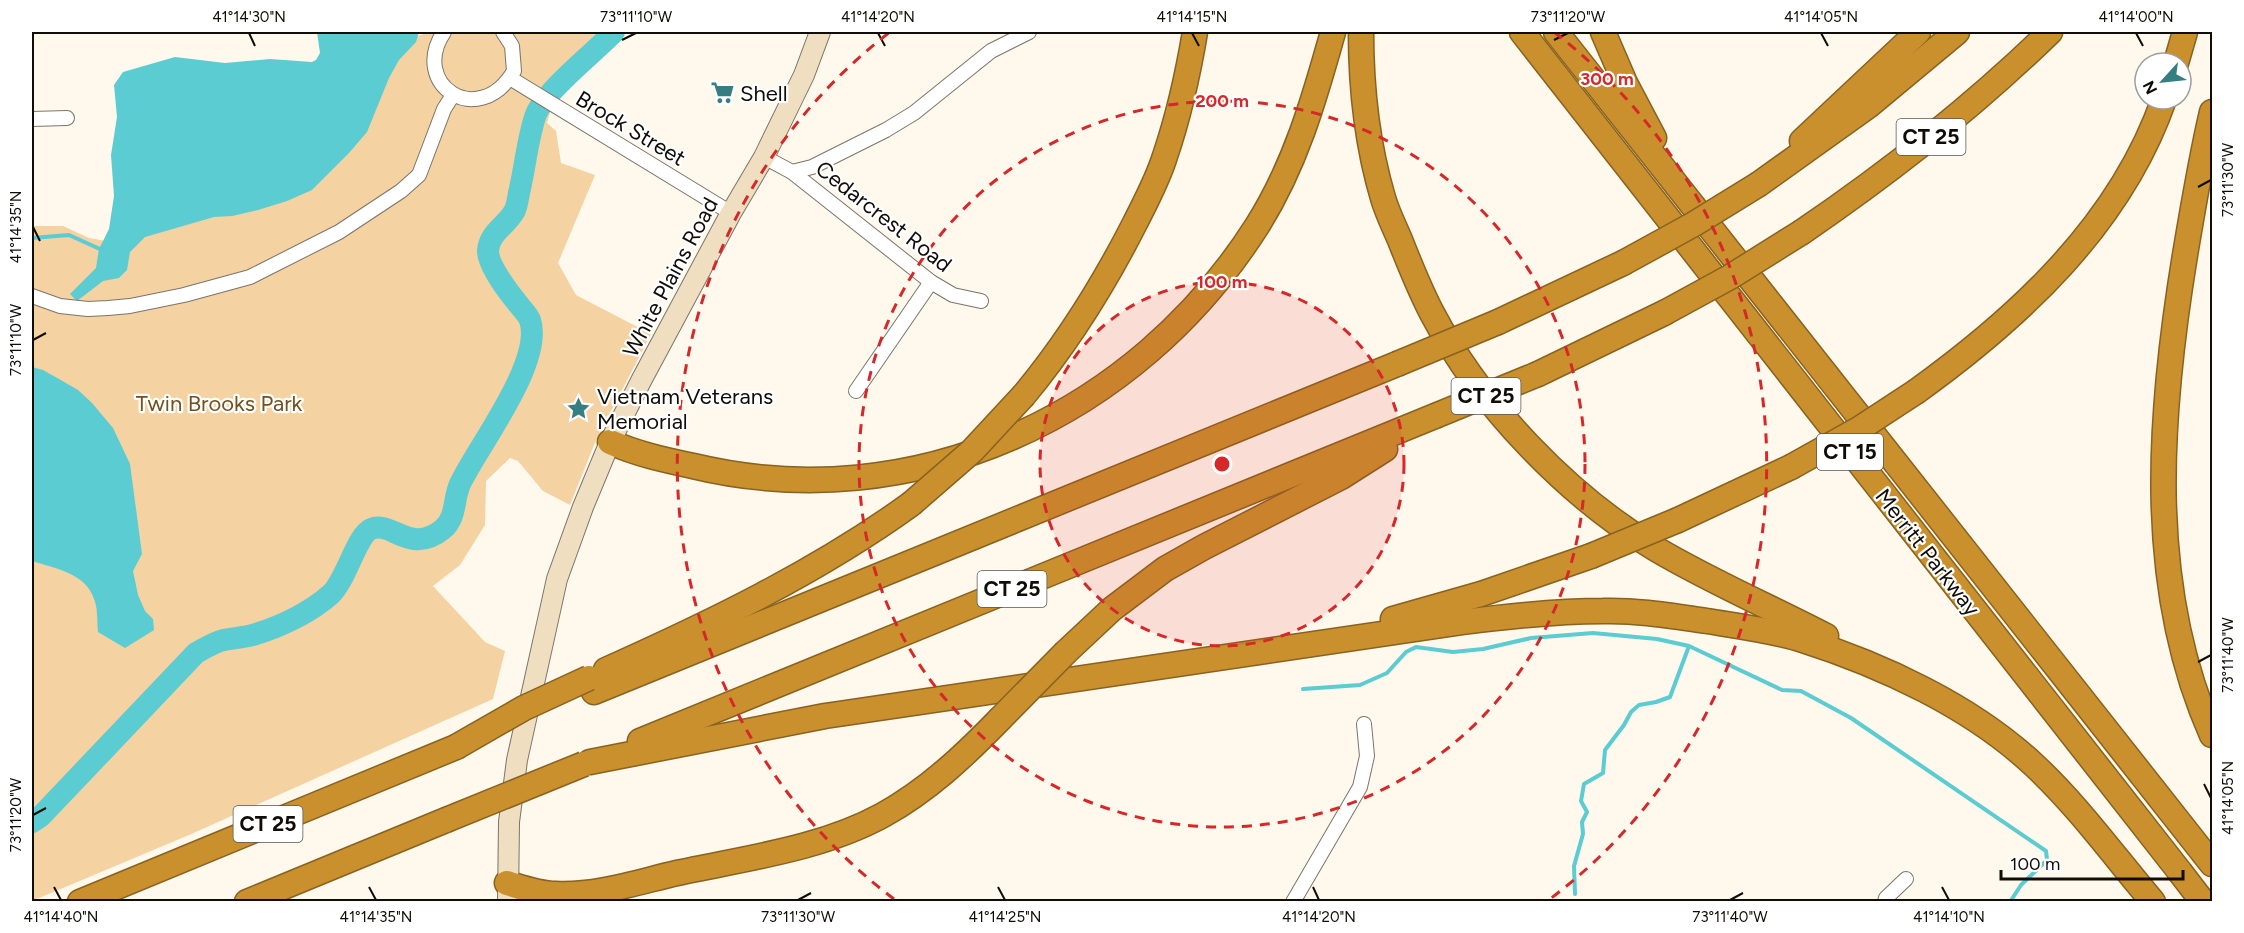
<svg xmlns="http://www.w3.org/2000/svg" width="2244" height="933" viewBox="0 0 2244 933" font-family="Figtree,sans-serif">
<style>
.green{fill:#f4d2a2}
.water{fill:#5accd2}
.lines{fill:none;stroke-linecap:round;stroke-linejoin:round}
.stream{stroke:#5accd2;stroke-width:4}
.river{stroke:#5accd2;stroke-width:22}
.street-casing{stroke:#7c7469;stroke-width:16}
.secondary-casing{stroke:#7c7469;stroke-width:22}
.highway-casing{stroke:#886220;stroke-width:27}
.street{stroke:#fff;stroke-width:14}
.secondary{stroke:#efdec0;stroke-width:20}
.highway{stroke:#c9902d;stroke-width:24}
.highway-bridge-casing{stroke:#886220;stroke-width:27;stroke-linecap:butt}
.highway-bridge{stroke:#c9902d;stroke-width:24}
.ticks{fill:none;stroke:#100d09;stroke-width:2}
.ring{fill:none;stroke:#d62828;stroke-width:3;stroke-dasharray:10 8}
.labels{text-anchor:middle;stroke-width:4.5;stroke-linejoin:round;paint-order:stroke}
.shield{fill:#fff;stroke:#585653;stroke-width:1.5}
.shield-label{font-size:21px;font-weight:bold;fill:#100d09}
.poi-label{font-size:22px;fill:#100d09;stroke:#fff;text-anchor:start}
.street-label{font-size:22px;fill:#100d09;stroke:#fff}
.park-label{font-size:22px;fill:#71511d;stroke:#fff}
.centre{fill:#d62828;stroke:#fff;stroke-width:3}
.ring-label{font-size:18px;text-anchor:middle;font-weight:bold;fill:#d62828;stroke:#fff;stroke-width:4.5;stroke-linejoin:round;paint-order:stroke}
.neatline{fill:none;stroke:#100d09;stroke-width:2}
.ticks-label{font-size:15px;text-anchor:middle;fill:#100d09}
</style>
<rect width="100%" height="100%" fill="#fff8ed"/>
<!-- green -->
<polygon class="green" points="429,32 604,32 581,65 554,97 547,123 556,131 561,163 595,175 558,263 576,295 651,334 596,440 570,505 543,491 518,461 510,458 486,481 485,525 460,565 433,586 485,642 505,651 493,699 189,835 32,901 32,226 63,226 89,238 123,244 406,40"/>
<!-- water -->
<g class="water">
<polygon points="317,32 419,32 416,42 399,60 389,78 367,132 349,153 312,190 287,201 258,210 232,216 214,217 145,237 130,252 127,270 119,278 103,281 77,301 70,294 96,268 99,249 109,229 114,196 111,155 117,117 114,85 123,72 175,57 225,63 270,59 312,62 316,60 320,53"/>
<path d="M32,367l11,3 16,9 19,11 14,13 21,25 17,36 12,90 -9,17 5,24 7,16 8,8 1,11 -29,18 -27,-16c-1,-10 0,-24 -4,-33 -8,-26 -40,-31 -62,-38z"/>
</g>
<g class="lines">
<!-- stream -->
<g class="stream">
<polyline points="32,238 69,235 102,250"/>
<polyline points="1303,689 1360,685 1387,673 1406,652 1416,647 1453,652 1483,649 1531,638 1593,633 1657,639 1689,646 1782,690 1801,691 1851,718 2046,851 2047,860 2021,885 2010,902"/>
<polyline points="1575,894 1574,866 1583,834 1582,822 1587,812 1581,801 1584,784 1603,773 1605,750 1624,725 1631,712 1639,705 1656,702 1670,697 1689,646"/>
</g>
<!-- river -->
<path class="river" d="M32,822l9,-6 155,-163c7,-4 16,-9 24,-12 11,-3 24,-3 36,-7 26,-8 55,-22 75,-40 15,-14 26,-59 40,-65 21,-9 39,27 72,0 14,-12 10,-30 17,-45 18,-38 84,-122 70,-164 -2,-5 -7,-10 -11,-15 -9,-11 -31,-39 -31,-54 1,-19 19,-25 27,-41 2,-4 3,-12 4,-17 6,-25 8,-51 16,-76 7,-24 60,-65 79,-85"/>
<defs>
<g id="street">
<path d="M444,32c-35,52 34,99 70,39l-2,-25 -9,-14"/>
<polyline points="510,78 731,213"/>
<polyline points="32,119 67,118"/>
<polyline points="764,157 792,172 931,282 953,295 981,301"/>
<polyline points="792,172 812,167 886,130 914,113 991,51 1029,32"/>
<polyline points="32,296 60,306 88,309 108,308 130,306 184,295 250,277 339,232 401,191 419,175 444,109 453,95"/>
<polyline points="856,391 931,282"/>
<polyline points="1293,902 1360,787 1367,756 1364,724"/>
<polyline points="1885,902 1886,898 1906,879"/>
</g>
<polyline id="secondary" points="508,902 509,822 517,760 557,579 583,507 610,442 642,379 731,213 764,157 804,75 820,32"/>
<g id="highway">
<path d="M1361,32c0,55 6,112 22,166 4,14 11,28 17,42 10,25 20,51 33,75 48,91 135,181 223,234 54,32 114,58 170,87"/>
<polyline points="1522,32 2180,872"/>
<polyline points="1556,32 2212,864"/>
<polyline points="1603,32 1625,83 1654,138"/>
<polyline points="2176,63 2185,32"/>
<path d="M2212,112c-11,47 -19,95 -27,143 -26,158 -40,330 27,480"/>
<polyline points="1802,141 1918,32"/>
<polyline points="1759,184 1868,106 1957,32"/>
<path d="M1802,232c88,-60 172,-126 248,-200"/>
<polyline points="1498,322 1623,263"/>
<polyline points="1538,374 1664,313"/>
<path d="M1917,391c104,-75 204,-168 247,-292"/>
<path d="M1024,395c44,-53 80,-111 111,-172 11,-22 23,-44 30,-67 14,-41 23,-82 30,-124"/>
<path d="M610,442c27,12 55,18 83,24 221,53 443,-50 564,-240 38,-60 57,-126 76,-194"/>
<polyline points="1678,520 1791,467"/>
<polyline points="1393,619 1481,594 1591,556"/>
<polyline points="1066,652 1112,609 1165,569 1204,547 1341,477 1385,449"/>
<path d="M606,670c105,-47 211,-98 305,-166"/>
<polyline points="594,692 1397,364"/>
<polyline points="640,741 1435,416"/>
<path d="M590,762l235,-46 638,-94c47,-6 93,-11 140,-11 35,-1 69,5 104,10 30,5 63,9 93,18 82,26 171,67 234,126 44,41 80,91 119,137"/>
<path d="M507,883c16,5 32,11 49,11 40,2 82,-12 121,-21 69,-15 144,-24 206,-58 45,-25 81,-59 116,-95"/>
<polyline points="80,902 456,747"/>
<polyline points="247,902 446,820"/>
</g>
</defs>
<!-- street casing -->
<use href="#street" class="street-casing"/>
<!-- secondary casing -->
<use href="#secondary" class="secondary-casing"/>
<!-- highway casing -->
<use href="#highway" class="highway-casing"/>
<!-- street -->
<use href="#street" class="street"/>
<!-- secondary -->
<use href="#secondary" class="secondary"/>
<!-- highway -->
<use href="#highway" class="highway"/>
<defs>
<g id="highway-bridge">
<polyline points="1623,263 1694,224 1759,184"/>
<polyline points="1664,313 1730,277 1802,232"/>
<polyline points="1397,364 1498,322"/>
<polyline points="1435,416 1538,374"/>
<polyline points="1791,467 1859,429 1917,391"/>
<polyline points="911,504 972,451 1024,395"/>
<polyline points="1591,556 1678,520"/>
<polyline points="999,720 1066,652"/>
<polyline points="456,747 524,708 589,678"/>
<polyline points="446,820 584,764"/>
<polyline points="2180,872 2203,902"/>
</g>
</defs>
<!-- highway-bridge casing -->
<use href="#highway-bridge" class="highway-bridge-casing"/>
<!-- highway-bridge -->
<use href="#highway-bridge" class="highway-bridge"/>
</g>
<!-- ticks -->
<path class="ticks" d="M249,33l6,13M878,33l7,13M1192,33l7,13M1821,33l7,13M2136,33l7,13M622,40l14,-7M1554,40l14,-7M2198,187l13,-7M33,227l7,14M33,340l13,-7M2198,662l13,-7M2204,784l7,14M33,815l13,-7M54,887l7,13M369,887l7,13M998,887l7,13M1313,887l6,13M1942,887l7,13M798,900l13,-7M1730,900l13,-7"/>
<!-- distance rings -->
<circle cx="1222" cy="464" r="182" fill="#d62828" fill-opacity=".12"/>
<g class="ring">
<circle cx="1222" cy="464" r="182"/>
<circle cx="1222" cy="464" r="363"/>
<path d="M894 899A545 545 0 0 1 890 32M1554 32A545 545 0 0 1 1550 899"/>
</g>
<!-- icons -->
<defs>
<symbol id="supermarket-bare" viewBox="-9 -9 18 18"><path d="M-6-5.5h2.5l.6 2H6L4.5 2H-2.5L-4.4-4H-6ZM-1.5 3.2a1.3 1.3 0 1 0 .1 0ZM3 3.2a1.3 1.3 0 1 0 .1 0Z" fill="#357e82" stroke="#fff" stroke-width="2.5" paint-order="stroke"/></symbol>
<symbol id="sight-bare" viewBox="-9 -9 18 18"><path d="M0-6L1.8-2.2L6-1.7L2.9 1.2L3.7 5.4L0 3.3L-3.7 5.4L-2.9 1.2L-6-1.7L-1.8-2.2Z" fill="#357e82" stroke="#fff" stroke-width="2.5" paint-order="stroke"/></symbol>
</defs>
<g fill-rule="evenodd">
<use href="#supermarket-bare" x="706" y="76" width="33" height="33"/>
<use href="#sight-bare" x="562" y="392" width="33" height="33"/>
</g>
<g class="labels">
<!-- shield labels -->
<g class="shield">
<rect x="1896.5" y="119" width="69" height="36" rx="4.5"/>
<rect x="1451.5" y="378" width="69" height="36" rx="4.5"/>
<rect x="1817" y="434" width="66" height="36" rx="4.5"/>
<rect x="977.5" y="571" width="69" height="36" rx="4.5"/>
<rect x="233.5" y="806" width="69" height="36" rx="4.5"/>
</g>
<g class="shield-label">
<text x="1931" y="144">CT 25</text>
<text x="1486" y="403">CT 25</text>
<text x="1850" y="459">CT 15</text>
<text x="1012" y="596">CT 25</text>
<text x="268" y="831">CT 25</text>
</g>
<!-- poi labels -->
<g class="poi-label">
<text x="740" y="101">Shell</text>
<text x="597" y="404">Vietnam Veterans<tspan x="597" dy="25">Memorial</tspan></text>
</g>
<!-- street labels -->
<g class="street-label">
<text transform="translate(631 128) rotate(31)" y="8">Brock Street</text>
<text transform="translate(884 216) rotate(38)" y="8">Cedarcrest Road</text>
<text transform="translate(670 277) rotate(-62)" y="8">White Plains Road</text>
<text transform="translate(1928 552) rotate(52)" y="8">Merritt Parkway</text>
</g>
<!-- park labels -->
<g class="park-label">
<text x="219" y="411">Twin Brooks Park</text>
</g>
</g>
<circle cx="1222" cy="464" r="9" class="centre"/>
<g class="ring-label">
<text x="1607" y="85">300 m</text>
<text x="1222" y="107">200 m</text>
<text x="1222" y="288">100 m</text>
</g>
<!-- border -->
<rect width="2244" height="933" fill="none" stroke="#ffffff" stroke-width="66"/>
<!-- north arrow -->
<g transform="translate(2163 81) rotate(243)"><circle r="28" fill="#ffffff" stroke="#9f9e9d" stroke-width="1.5"/>
<path d="M0-4.5L10 22L0 15L-10 22Z" fill="#357e82"/>
<text y="-9" font-size="16" font-weight="bold" text-anchor="middle" fill="#100d09">N</text>
</g>
<!-- scale -->
<path d="M2001 870v9h182v-9" fill="none" stroke="#100d09" stroke-width="3"/>
<text x="2010" y="870" font-size="18" fill="#100d09" stroke="#ffffff" stroke-width="4.5" paint-order="stroke">100 m</text>
<rect x="33" y="33" width="2178" height="867" class="neatline"/>
<g class="ticks-label">
<text x="249" y="22">41°14'30"N</text>
<text x="636" y="22">73°11'10"W</text>
<text x="878" y="22">41°14'20"N</text>
<text x="1192" y="22">41°14'15"N</text>
<text x="1568" y="22">73°11'20"W</text>
<text x="1821" y="22">41°14'05"N</text>
<text x="2136" y="22">41°14'00"N</text>
<text transform="translate(2228 180) rotate(-90)" y="5">73°11'30"W</text>
<text transform="translate(16 227) rotate(-90)" y="5">41°14'35"N</text>
<text transform="translate(16 340) rotate(-90)" y="5">73°11'10"W</text>
<text transform="translate(2228 655) rotate(-90)" y="5">73°11'40"W</text>
<text transform="translate(2228 798) rotate(-90)" y="5">41°14'05"N</text>
<text transform="translate(16 815) rotate(-90)" y="5">73°11'20"W</text>
<text x="61" y="922">41°14'40"N</text>
<text x="376" y="922">41°14'35"N</text>
<text x="798" y="922">73°11'30"W</text>
<text x="1005" y="922">41°14'25"N</text>
<text x="1319" y="922">41°14'20"N</text>
<text x="1730" y="922">73°11'40"W</text>
<text x="1949" y="922">41°14'10"N</text>
</g>
</svg>
